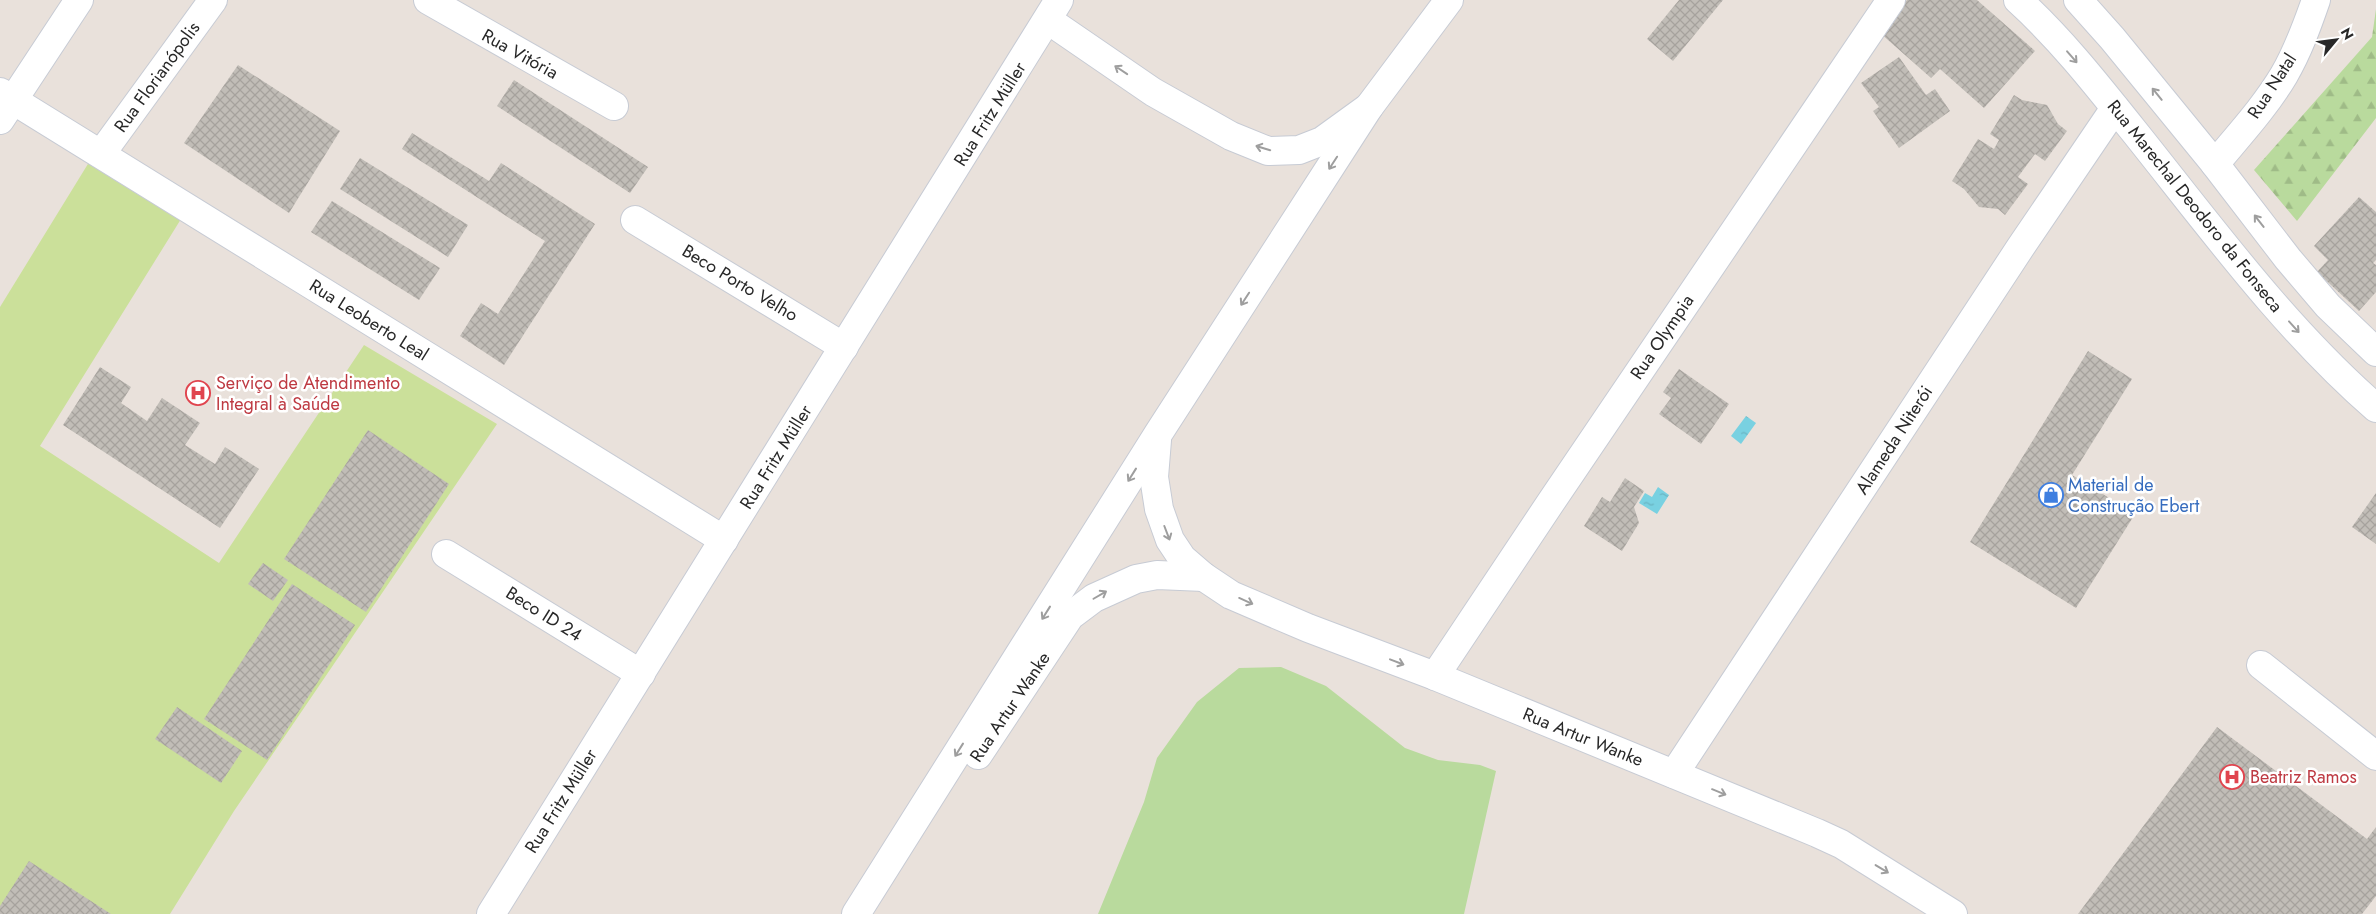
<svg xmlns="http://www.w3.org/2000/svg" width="2376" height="914" viewBox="0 0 2376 914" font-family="Jost,sans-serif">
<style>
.grass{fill:#b9da9d}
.forest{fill:url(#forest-firs)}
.pitch{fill:#cbe09a}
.water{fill:url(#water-ripples)}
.building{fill:url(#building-cross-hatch)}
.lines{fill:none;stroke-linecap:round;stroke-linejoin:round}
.street-casing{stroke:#c7cbd4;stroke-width:30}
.secondary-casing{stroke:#c7cbd4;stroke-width:30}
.street{stroke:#fff;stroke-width:28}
.secondary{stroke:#fff;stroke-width:28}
.oneway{stroke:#9e9e9e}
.labels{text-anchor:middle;stroke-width:5;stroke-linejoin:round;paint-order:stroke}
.street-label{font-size:18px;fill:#282828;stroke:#fff}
.health-label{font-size:18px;fill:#be3a42;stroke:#fff;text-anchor:start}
.shop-label{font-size:18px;fill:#366cbe;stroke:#fff;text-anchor:start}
</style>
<defs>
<pattern id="forest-firs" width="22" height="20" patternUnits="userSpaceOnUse" patternTransform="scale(1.25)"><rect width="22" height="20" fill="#b9da9d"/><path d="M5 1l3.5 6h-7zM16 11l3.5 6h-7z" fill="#9fbb87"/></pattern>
<pattern id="water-ripples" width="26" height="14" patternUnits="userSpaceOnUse" patternTransform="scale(1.25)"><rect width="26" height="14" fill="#79d1e1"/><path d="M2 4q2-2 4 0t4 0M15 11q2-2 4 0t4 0" fill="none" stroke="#69b3c1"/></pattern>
<pattern id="building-cross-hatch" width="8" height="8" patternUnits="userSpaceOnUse" patternTransform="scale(1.25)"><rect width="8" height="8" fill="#c1bdb7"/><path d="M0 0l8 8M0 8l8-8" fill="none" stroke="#a6a29d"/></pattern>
</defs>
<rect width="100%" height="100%" fill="#e9e1db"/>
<!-- grass -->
<polygon class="grass" points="1281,667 1326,686 1405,748 1438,760 1480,765 1496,771 1464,914 1098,914 1144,802 1157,758 1197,702 1239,668"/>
<!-- forest -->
<polygon class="forest" points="2376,9 2376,118 2297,221 2254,170 2372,37"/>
<!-- pitch -->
<polygon class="pitch" points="91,159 181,219 40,446 219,563 364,345 497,424 234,811 170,914 0,914 0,307"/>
<!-- water -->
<g class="water">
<polygon points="1746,416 1756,423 1741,444 1731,436"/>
<polygon points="1658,487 1669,495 1657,514 1639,503 1645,493 1652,497"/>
</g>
<!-- building -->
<g class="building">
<polygon points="1679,0 1723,0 1673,61 1647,39"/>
<polygon points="1907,0 1977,0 2035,51 1984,108 1940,69 1931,78 1879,32"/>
<polygon points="1899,57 1926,95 1935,89 1950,111 1899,148 1873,111 1879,107 1861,83"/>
<polygon points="238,65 340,131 289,213 184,143"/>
<polygon points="514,80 648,167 630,193 497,106"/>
<polygon points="2014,95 2022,100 2047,105 2058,124 2067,131 2045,161 2035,154 2018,177 2028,184 2005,215 1998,209 1979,207 1964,189 1952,181 1978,139 1994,149 1999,140 1990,134"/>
<polygon points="412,133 489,181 501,163 595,224 504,365 460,336 481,303 498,314 545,241 402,149"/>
<polygon points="360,158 468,225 448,257 340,189"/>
<polygon points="2359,197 2376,212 2376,260 2373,263 2376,265 2376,292 2359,311 2317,272 2328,260 2314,246"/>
<polygon points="332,201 440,268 419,300 311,232"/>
<polygon points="2088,351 2132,379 2072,475 2135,514 2076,608 1970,542"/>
<polygon points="100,367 131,387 121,403 147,421 162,398 200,423 185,445 215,464 225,447 259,469 220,528 63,425"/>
<polygon points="1679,369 1729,404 1701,444 1659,414 1671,398 1663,392"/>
<polygon points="368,430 449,484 366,612 284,559"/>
<polygon points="1625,478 1644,491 1634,507 1639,523 1622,551 1584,526 1602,497 1610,502"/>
<polygon points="2376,493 2376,544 2352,527"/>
<polygon points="263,563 288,580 273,601 248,584"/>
<polygon points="292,584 355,625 267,760 204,719"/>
<polygon points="177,707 242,751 221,783 155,739"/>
<polygon points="2217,727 2367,839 2376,827 2376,896 2362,914 2078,914"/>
<polygon points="29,861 111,914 0,914 0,906"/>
</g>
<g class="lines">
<defs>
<g id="street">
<polyline points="428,0 614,106"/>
<polyline points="1048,20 1153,92 1231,136 1268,151 1299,150 1322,141 1369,107"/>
<polyline points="0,92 724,540"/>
<polyline points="101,154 213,0"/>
<path d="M2215,164c24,-29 50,-57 69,-89 14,-24 23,-49 32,-75"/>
<polyline points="635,220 844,347"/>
<polyline points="446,554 641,674"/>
<polyline points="2261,665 2376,756"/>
<polyline points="1435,676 1551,502 1891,0"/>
<polyline points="1674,774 2020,248 2115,108"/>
<polyline points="491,914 1059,0"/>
</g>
<g id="secondary">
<path d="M2018,0c43,39 79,85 115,130 77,96 150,197 243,278"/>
<polyline points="2078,0 2112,38 2215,164 2288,259 2328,306 2376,352"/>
<polyline points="0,120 79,0"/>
<polyline points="1157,440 1154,477 1159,509 1170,540 1182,558 1204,577 1231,595 1308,628 1435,676 1817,833 1841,844 1953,914"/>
<polyline points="978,755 1070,616 1094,598 1136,579 1157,575 1204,577"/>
<polyline points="856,914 1158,434 1369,107 1449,0"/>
</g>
</defs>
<!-- street casing -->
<use href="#street" class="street-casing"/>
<!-- secondary casing -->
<use href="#secondary" class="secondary-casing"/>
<!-- street -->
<use href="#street" class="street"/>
<!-- secondary -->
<use href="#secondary" class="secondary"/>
</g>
<!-- one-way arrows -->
<defs><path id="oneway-shaft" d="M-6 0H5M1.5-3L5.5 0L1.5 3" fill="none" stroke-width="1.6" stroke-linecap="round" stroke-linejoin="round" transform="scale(1.25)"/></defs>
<g class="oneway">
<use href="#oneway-shaft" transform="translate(2072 57) rotate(49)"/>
<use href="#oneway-shaft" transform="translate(1121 70) rotate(-146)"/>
<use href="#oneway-shaft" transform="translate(2157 94) rotate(-129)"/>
<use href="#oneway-shaft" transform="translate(1263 148) rotate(-163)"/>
<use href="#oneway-shaft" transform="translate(1333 163) rotate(123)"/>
<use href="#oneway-shaft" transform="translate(2259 221) rotate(-128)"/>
<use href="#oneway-shaft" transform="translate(1245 299) rotate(123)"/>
<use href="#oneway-shaft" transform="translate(2294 327) rotate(48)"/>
<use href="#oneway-shaft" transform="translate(1132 475) rotate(122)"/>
<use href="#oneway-shaft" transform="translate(1167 533) rotate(69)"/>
<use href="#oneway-shaft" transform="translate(1100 595) rotate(-30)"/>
<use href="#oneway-shaft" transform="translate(1246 601) rotate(24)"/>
<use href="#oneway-shaft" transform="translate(1046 613) rotate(122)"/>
<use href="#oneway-shaft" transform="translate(1397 662) rotate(21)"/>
<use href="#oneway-shaft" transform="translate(959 750) rotate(122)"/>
<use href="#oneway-shaft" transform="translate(1719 792) rotate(22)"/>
<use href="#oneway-shaft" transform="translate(1882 869) rotate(31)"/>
</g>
<!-- icons -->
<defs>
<symbol id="hospital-ring" viewBox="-11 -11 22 22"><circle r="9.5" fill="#fff" stroke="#e0444e" stroke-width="1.5"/><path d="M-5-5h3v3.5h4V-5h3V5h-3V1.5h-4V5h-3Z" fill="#e0444e"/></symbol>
<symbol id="shop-ring" viewBox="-11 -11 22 22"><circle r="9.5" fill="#fff" stroke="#3f7fe0" stroke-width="1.5"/><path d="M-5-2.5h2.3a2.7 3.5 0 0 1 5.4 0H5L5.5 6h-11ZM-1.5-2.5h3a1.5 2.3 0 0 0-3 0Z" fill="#3f7fe0"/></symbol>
</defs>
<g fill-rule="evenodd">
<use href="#hospital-ring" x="184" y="379" width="28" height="28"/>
<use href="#shop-ring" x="2037" y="481" width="28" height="28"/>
<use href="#hospital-ring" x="2218" y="763" width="28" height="28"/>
</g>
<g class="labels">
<!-- street labels -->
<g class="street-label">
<text transform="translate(520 54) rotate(29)" y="6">Rua Vitória</text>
<text transform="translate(157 77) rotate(-54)" y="6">Rua Florianópolis</text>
<text transform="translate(2272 86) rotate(-57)" y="6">Rua Natal</text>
<text transform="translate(990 114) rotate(-58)" y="6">Rua Fritz Müller</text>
<text transform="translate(2195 206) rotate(51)" y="6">Rua Marechal Deodoro da Fonseca</text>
<text transform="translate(740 283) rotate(31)" y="6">Beco Porto Velho</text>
<text transform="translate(369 320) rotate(32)" y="6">Rua Leoberto Leal</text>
<text transform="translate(1662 337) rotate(-56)" y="6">Rua Olympia</text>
<text transform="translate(1894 440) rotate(-57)" y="6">Alameda Niterói</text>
<text transform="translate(776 457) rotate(-58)" y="6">Rua Fritz Müller</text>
<text transform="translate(544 614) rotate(32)" y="6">Beco ID 24</text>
<text transform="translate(1010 707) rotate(-56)" y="6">Rua Artur Wanke</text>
<text transform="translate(1583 737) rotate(22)" y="6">Rua Artur Wanke</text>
<text transform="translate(561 801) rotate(-58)" y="6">Rua Fritz Müller</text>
</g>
<!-- health labels -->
<g class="health-label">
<text x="216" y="389">Serviço de Atendimento<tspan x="216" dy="21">Integral à Saúde</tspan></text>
<text x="2250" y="783">Beatriz Ramos</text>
</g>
<!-- shop labels -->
<g class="shop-label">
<text x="2068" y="491">Material de<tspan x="2068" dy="21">Construção Ebert</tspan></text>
</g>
</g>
<!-- north arrow -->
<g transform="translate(2336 40) rotate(61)" stroke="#ffffff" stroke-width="4" paint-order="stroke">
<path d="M0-4L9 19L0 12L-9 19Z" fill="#282828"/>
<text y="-8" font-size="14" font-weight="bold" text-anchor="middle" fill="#282828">N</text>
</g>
</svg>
